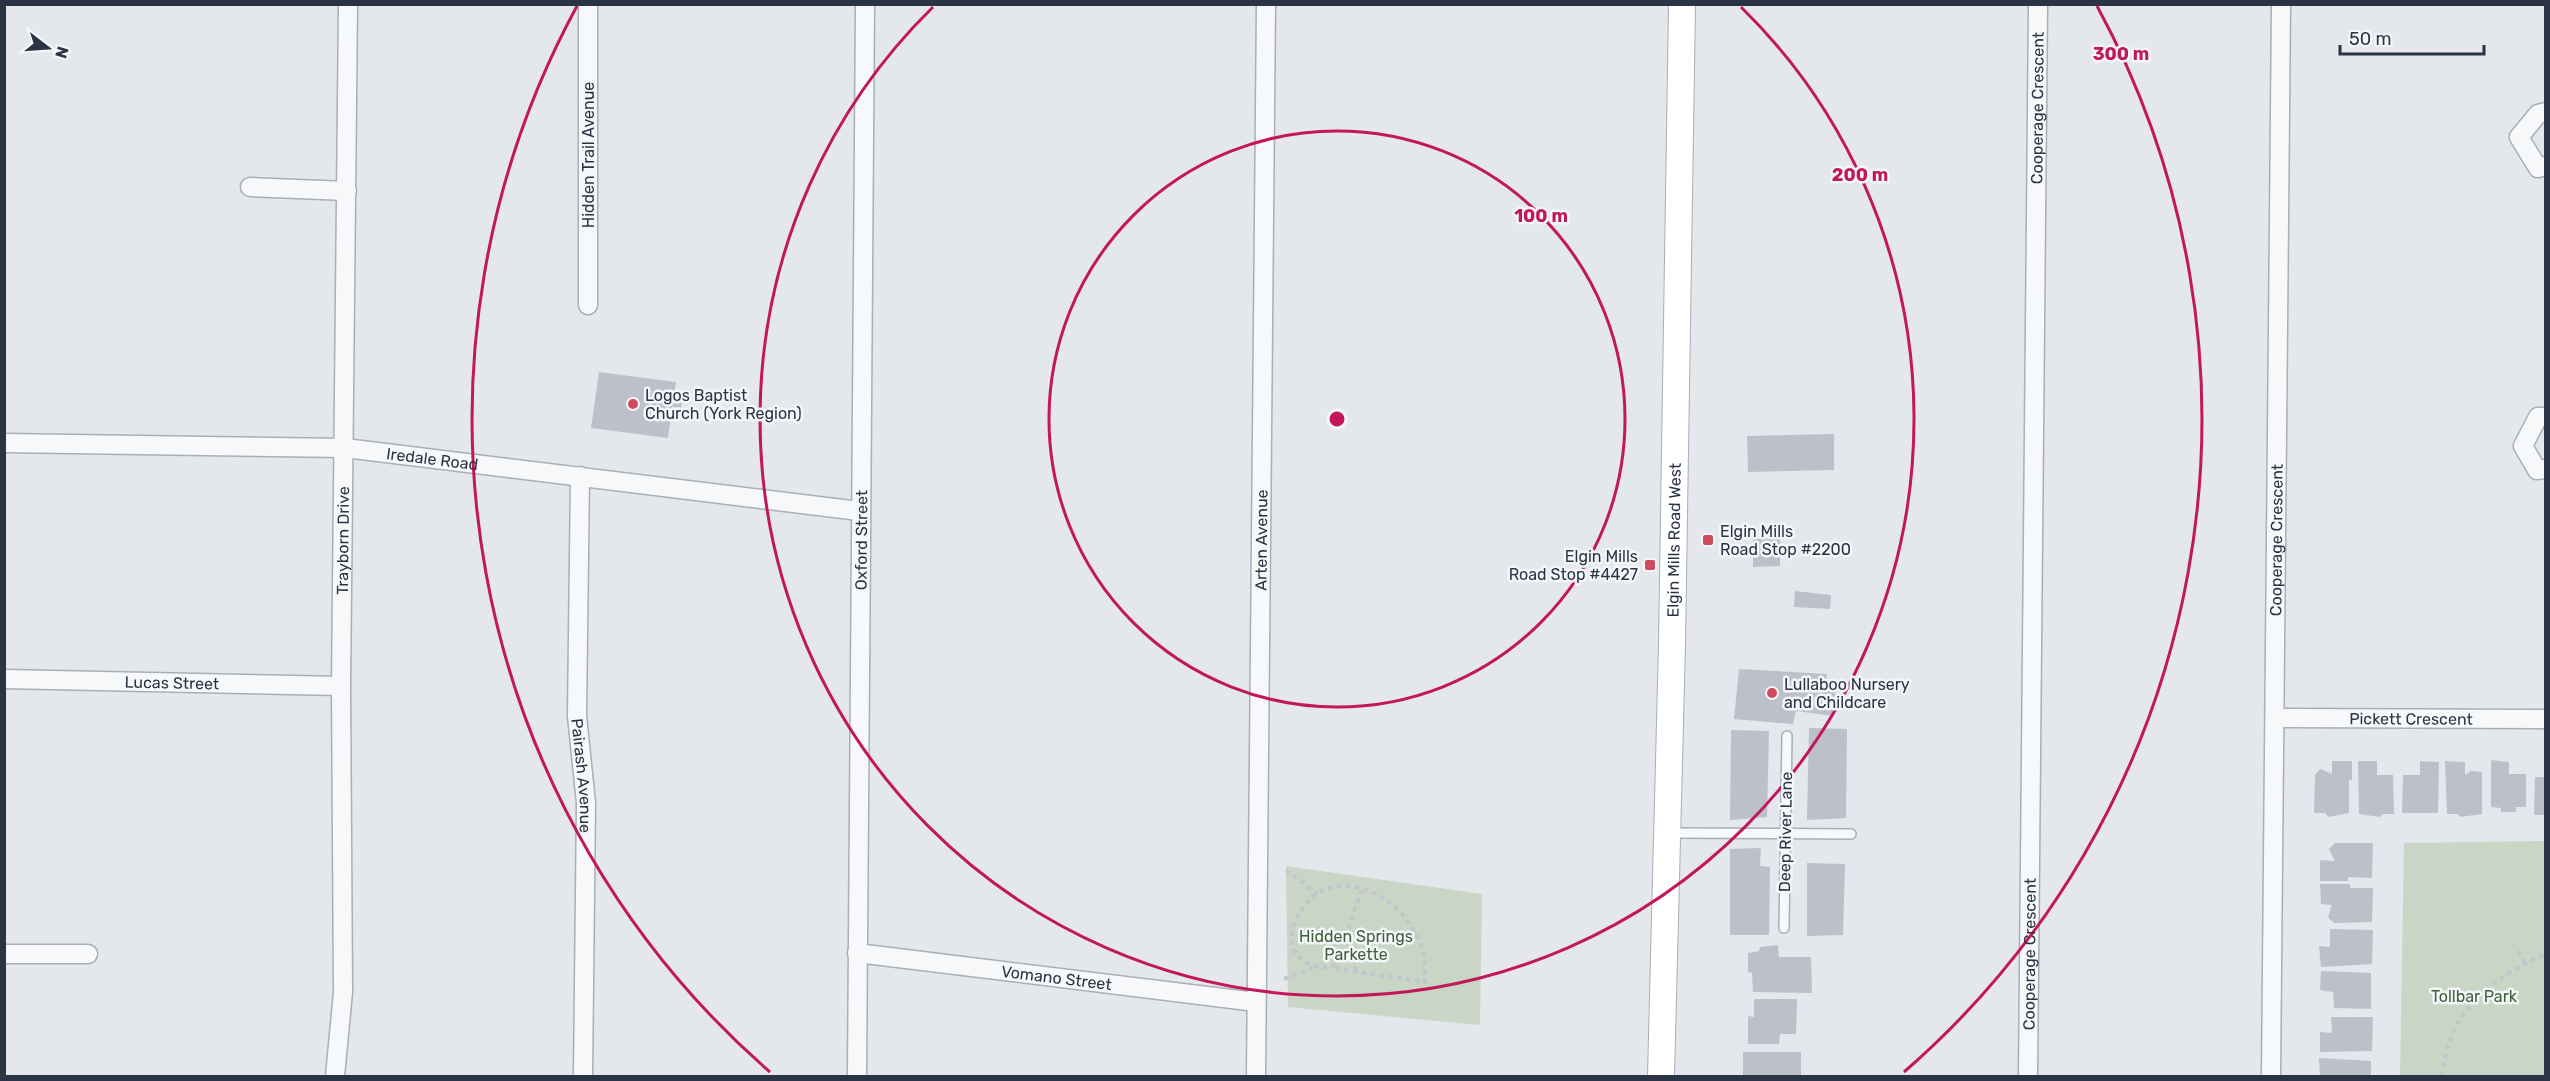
<svg xmlns="http://www.w3.org/2000/svg" width="2550" height="1081" viewBox="0 0 2550 1081" font-family="Rubik,sans-serif">
<style>
.green{fill:#c9d6c5}
.building{fill:#bbc0ca}
.lines{fill:none;stroke-linecap:round;stroke-linejoin:round}
.lane-casing{stroke:#a9aeb7;stroke-width:12}
.street-casing{stroke:#a9aeb7;stroke-width:21}
.secondary-casing{stroke:#a9aeb7;stroke-width:28}
.path{stroke:#c2c5cb;stroke-width:4;stroke-dasharray:4.5 4.5;stroke-linecap:butt}
.lane{stroke:#f7f8fa;stroke-width:9}
.street{stroke:#f7f8fa;stroke-width:18}
.secondary{stroke:#fff;stroke-width:26}
.ring{fill:none;stroke:#c2185b;stroke-width:3}
.poi-dot{fill:#d1495b;stroke:#f4f6f9;stroke-width:2}
.labels{text-anchor:middle;stroke-width:5;stroke-linejoin:round;paint-order:stroke}
.street-label{font-size:16px;fill:#2b3445;stroke:#f4f6f9}
.poi-label{font-size:16px;fill:#2b3445;stroke:#f4f6f9;text-anchor:start}
.park-label{font-size:16px;fill:#3f6138;stroke:#f4f6f9}
.centre{fill:#c2185b;stroke:#f4f6f9;stroke-width:3}
.ring-label{font-size:18px;text-anchor:middle;font-weight:bold;fill:#c2185b;stroke:#f4f6f9;stroke-width:5;stroke-linejoin:round;paint-order:stroke}
</style>
<rect width="100%" height="100%" fill="#e4e7ec"/>
<!-- green -->
<g class="green">
<polygon points="2545,841 2545,1076 2400,1076 2404,843"/>
<polygon points="1286,866 1482,894 1480,1025 1288,1007"/>
</g>
<!-- building -->
<g class="building">
<polygon points="599,372 676,382 674,395 682,396 681,408 672,407 668,438 591,428"/>
<polygon points="1834,434 1834,470 1748,472 1747,436"/>
<polygon points="1753,539 1780,539 1780,566 1753,567"/>
<polygon points="1795,591 1831,595 1830,609 1794,607"/>
<polygon points="1739,669 1827,674 1826,685 1836,687 1834,716 1796,711 1793,724 1734,719"/>
<polygon points="1809,728 1847,729 1846,818 1807,820"/>
<polygon points="1731,730 1769,731 1767,817 1730,820"/>
<polygon points="2491,760 2509,762 2509,774 2526,774 2526,807 2516,807 2516,812 2501,812 2501,808 2491,807"/>
<polygon points="2332,761 2352,761 2352,780 2349,780 2349,813 2328,817 2325,813 2314,813 2315,775 2320,769 2332,774"/>
<polygon points="2358,761 2377,761 2377,775 2393,775 2394,814 2383,814 2380,817 2359,814"/>
<polygon points="2420,761 2439,762 2438,813 2402,813 2403,775 2420,775"/>
<polygon points="2445,761 2465,762 2465,775 2471,771 2482,772 2482,814 2460,817 2458,814 2447,814"/>
<polygon points="2535,777 2546,777 2546,815 2534,815"/>
<polygon points="2335,843 2373,843 2372,878 2348,877 2348,881 2320,881 2320,860 2335,861 2329,849"/>
<polygon points="1761,848 1760,866 1770,867 1769,935 1730,935 1730,849"/>
<polygon points="1807,863 1845,864 1843,935 1807,936"/>
<polygon points="2320,884 2350,884 2350,888 2373,888 2372,922 2334,923 2328,917 2332,905 2321,904"/>
<polygon points="2330,929 2373,930 2372,964 2321,967 2319,946 2330,947"/>
<polygon points="1778,945 1779,957 1811,957 1812,993 1753,992 1752,973 1748,972 1748,953 1759,951 1760,947"/>
<polygon points="2321,971 2371,973 2371,1009 2334,1008 2333,992 2320,990"/>
<polygon points="1754,999 1797,999 1796,1034 1780,1034 1779,1044 1748,1044 1748,1016 1754,1017"/>
<polygon points="2331,1017 2373,1017 2372,1051 2320,1052 2320,1032 2332,1033"/>
<rect x="1743" y="1052" width="58" height="24"/>
<polygon points="2319,1058 2371,1061 2371,1076 2320,1076"/>
</g>
<g class="lines">
<defs>
<g id="lane">
<polyline points="1670,833 1851,834"/>
<polyline points="1784,928 1787,736"/>
</g>
<g id="street">
<polyline points="2546,112 2538,114 2519,137 2538,168 2546,166"/>
<polyline points="250,187 347,191"/>
<polyline points="588,305 588,4"/>
<polyline points="2546,417 2538,417 2523,446 2537,470 2546,469"/>
<path id="s1" d="M4,443l341,5 514,63"/>
<path id="s2" d="M580,476l-3,240 9,87 -3,273"/>
<path id="s3" d="M4,679l337,7"/>
<path id="s4" d="M2276,718l270,1"/>
<path id="s5" d="M857,953l399,49"/>
<polyline points="4,954 88,954"/>
<path id="s6" d="M335,1076l8,-84 -2,-306 7,-682"/>
<path id="s7" d="M857,1076l8,-1072"/>
<path id="s8" d="M1256,1076l10,-1072"/>
<path id="s9" d="M2028,1076l10,-1072"/>
<path id="s10" d="M2271,1076l10,-1072"/>
</g>
<g id="secondary">
<path id="s11" d="M1661,1076l11,-433 10,-639"/>
</g>
</defs>
<!-- lane casing -->
<use href="#lane" class="lane-casing"/>
<!-- street casing -->
<use href="#street" class="street-casing"/>
<!-- secondary casing -->
<use href="#secondary" class="secondary-casing"/>
<!-- path -->
<g class="path">
<polyline points="1286,870 1317,894"/>
<path d="M1331,948h-6l-1,-6 8,-3 7,2c21,44 -75,31 -40,-27 7,-12 15,-22 30,-26 37,-11 77,20 91,54 5,12 5,26 5,40l-93,-14"/>
<polyline points="2518,951 2525,963"/>
<polyline points="1356,971 1345,937 1362,889"/>
<polyline points="1284,979 1313,968"/>
<path d="M2442,1076c3,-18 6,-37 16,-53 18,-31 55,-56 88,-69"/>
</g>
<!-- lane -->
<use href="#lane" class="lane"/>
<!-- street -->
<use href="#street" class="street"/>
<!-- secondary -->
<use href="#secondary" class="secondary"/>
</g>
<!-- distance rings -->
<g class="ring">
<circle cx="1337" cy="419" r="288"/>
<path d="M1741 7A577 577 0 1 1 933 7"/>
<path d="M770 1072A865 865 0 0 1 577 6M2097 6A865 865 0 0 1 1904 1072"/>
</g>
<!-- markers -->
<g class="poi-dot">
<circle cx="633" cy="404" r="6"/>
<rect x="1702" y="534" width="12" height="12" rx="3"/>
<rect x="1644" y="559" width="12" height="12" rx="3"/>
<circle cx="1772" cy="693" r="6"/>
</g>
<g class="labels">
<!-- street labels -->
<g class="street-label">
<text dy="6" stroke="none"><textPath href="#s9" startOffset="968">Cooperage Crescent</textPath></text>
<text transform="translate(588 155) rotate(-90)" y="6">Hidden Trail Avenue</text>
<text dy="6" stroke="none"><textPath href="#s1" startOffset="429">Iredale Road</textPath></text>
<text dy="6" stroke="none"><textPath href="#s7" startOffset="536">Oxford Street</textPath></text>
<text dy="6" stroke="none"><textPath href="#s8" startOffset="536">Arten Avenue</textPath></text>
<text dy="6" stroke="none"><textPath href="#s6" startOffset="536">Trayborn Drive</textPath></text>
<text dy="6" stroke="none"><textPath href="#s11" startOffset="536">Elgin Mills Road West</textPath></text>
<text dy="6" stroke="none"><textPath href="#s10" startOffset="536">Cooperage Crescent</textPath></text>
<text dy="6" stroke="none"><textPath href="#s3" startOffset="168">Lucas Street</textPath></text>
<text dy="6" stroke="none"><textPath href="#s4" startOffset="135">Pickett Crescent</textPath></text>
<text dy="6" stroke="none"><textPath href="#s2" startOffset="300">Pairash Avenue</textPath></text>
<text transform="translate(1785 832) rotate(-89)" y="6">Deep River Lane</text>
<text dy="6" stroke="none"><textPath href="#s9" startOffset="122">Cooperage Crescent</textPath></text>
<text dy="6" stroke="none"><textPath href="#s5" startOffset="201">Vomano Street</textPath></text>
</g>
<!-- poi labels -->
<g class="poi-label">
<text x="645" y="401">Logos Baptist<tspan x="645" dy="18">Church (York Region)</tspan></text>
<text x="1720" y="537">Elgin Mills<tspan x="1720" dy="18">Road Stop #2200</tspan></text>
<text x="1638" y="562" text-anchor="end">Elgin Mills<tspan x="1638" dy="18">Road Stop #4427</tspan></text>
<text x="1784" y="690">Lullaboo Nursery<tspan x="1784" dy="18">and Childcare</tspan></text>
</g>
<!-- park labels -->
<g class="park-label">
<text x="1356" y="942">Hidden Springs<tspan x="1356" dy="18">Parkette</tspan></text>
<text x="2474" y="1002">Tollbar Park</text>
</g>
</g>
<circle cx="1337" cy="419" r="9" class="centre"/>
<g class="ring-label">
<text x="2121" y="60">300 m</text>
<text x="1860" y="181">200 m</text>
<text x="1541" y="222">100 m</text>
</g>
<!-- border -->
<rect width="2550" height="1081" fill="none" stroke="#2b3445" stroke-width="12"/>
<!-- north arrow -->
<g transform="translate(48 48) rotate(107)" stroke="#f4f6f9" stroke-width="4.5" paint-order="stroke">
<path d="M0-4.5L10 22L0 15L-10 22Z" fill="#2b3445"/>
<text y="-9" font-size="16" font-weight="bold" text-anchor="middle" fill="#2b3445">N</text>
</g>
<!-- scale -->
<path d="M2340 45v9h144v-9" fill="none" stroke="#2b3445" stroke-width="3"/>
<text x="2349" y="45" font-size="18" fill="#2b3445" stroke="#f4f6f9" stroke-width="4.5" paint-order="stroke">50 m</text>
</svg>
